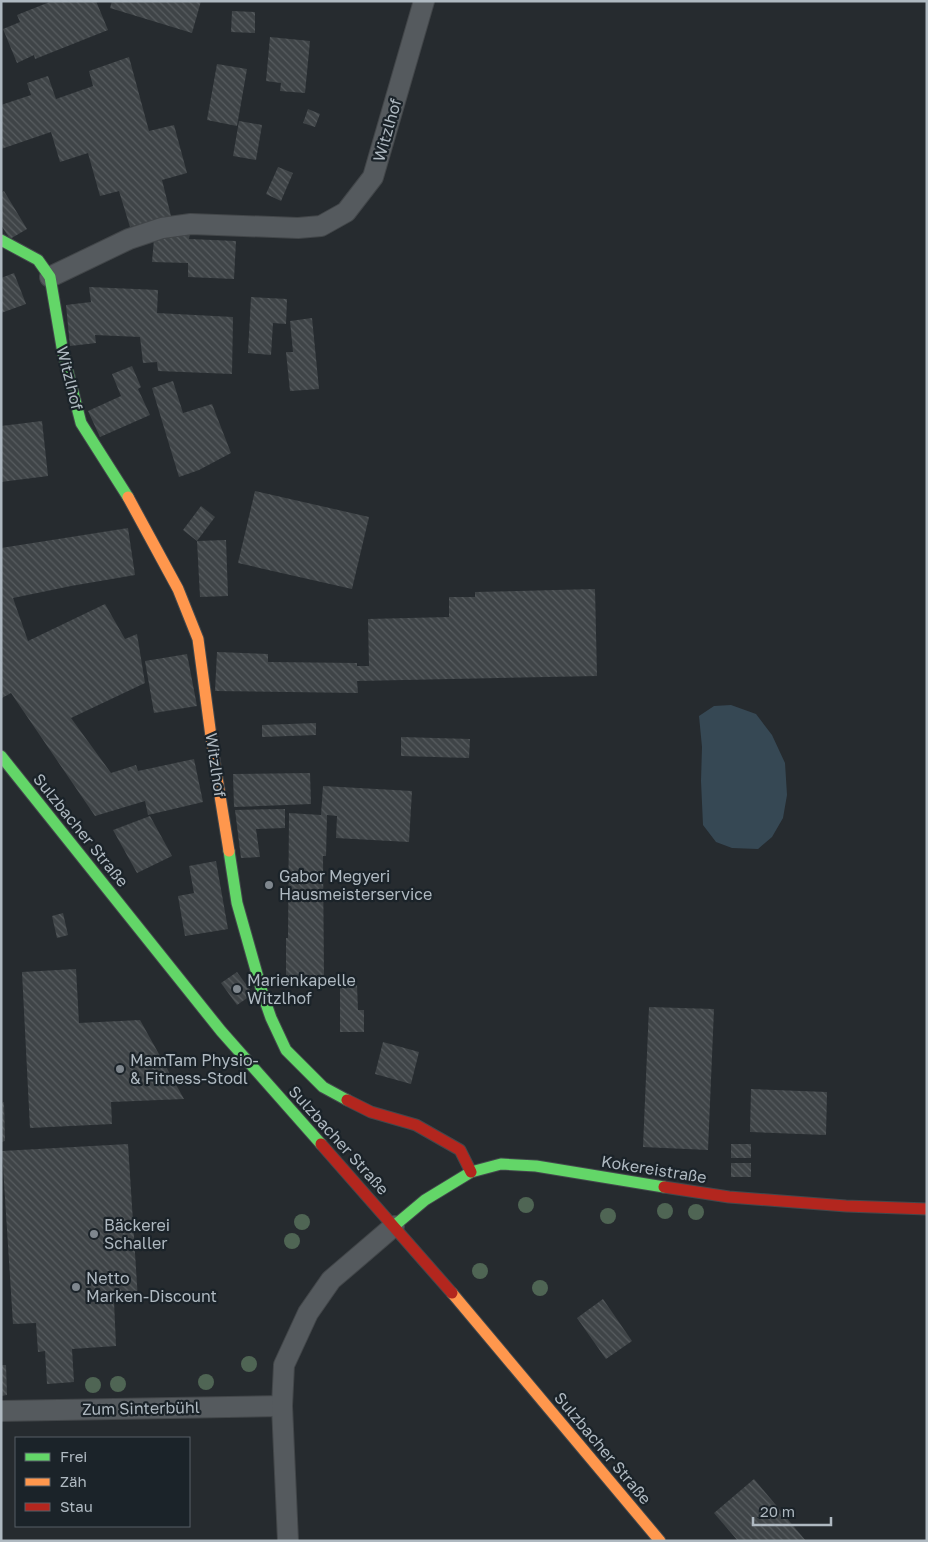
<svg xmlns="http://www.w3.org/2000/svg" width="928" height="1542" viewBox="0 0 928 1542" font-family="'Golos Text',sans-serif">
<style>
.water{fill:#364854}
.building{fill:url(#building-back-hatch)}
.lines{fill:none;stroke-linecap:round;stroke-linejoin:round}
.street-casing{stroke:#424649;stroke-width:22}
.fast-casing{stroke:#43484c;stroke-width:13}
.slow-casing{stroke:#43484c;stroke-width:13}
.jam-casing{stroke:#43484c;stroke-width:13}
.street{stroke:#555a5e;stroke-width:20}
.fast{stroke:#63d668;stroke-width:11}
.slow{stroke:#ff974d;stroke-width:11}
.jam{stroke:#b3261e;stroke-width:11}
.tree{fill:#4f6554}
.poi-dot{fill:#7f878e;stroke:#1b2329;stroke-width:2}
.labels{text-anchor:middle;stroke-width:4.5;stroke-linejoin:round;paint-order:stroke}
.street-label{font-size:16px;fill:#afb9c1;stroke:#1b2329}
.poi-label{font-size:16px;fill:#afb9c1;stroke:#1b2329;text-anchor:start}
</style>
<defs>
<pattern id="building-back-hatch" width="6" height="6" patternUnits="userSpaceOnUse" patternTransform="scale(1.25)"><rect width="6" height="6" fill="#3f4447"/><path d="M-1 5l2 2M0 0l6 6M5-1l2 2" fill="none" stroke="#585d60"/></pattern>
</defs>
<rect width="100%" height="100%" fill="#262b2f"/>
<!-- water -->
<polygon class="water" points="731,705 756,714 772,735 785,763 787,795 783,818 772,837 758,849 732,848 716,842 703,825 701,781 702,747 699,716 714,706"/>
<!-- building -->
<g class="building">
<polygon points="52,1 96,1 108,30 35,59 34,55 17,63 3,29 20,22 17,15"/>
<polygon points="112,1 201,1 192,33 110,8"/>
<polygon points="232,11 255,12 255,33 231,32"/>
<polygon points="270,37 310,41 305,93 280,91 281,83 266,81"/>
<polygon points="129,57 149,131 174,125 187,173 162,180 171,216 130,227 119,191 100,196 88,153 60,162 51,132 1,149 1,105 31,95 27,83 48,76 56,99 93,86 89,71"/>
<polygon points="217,64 247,69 237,126 207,120"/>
<polygon points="308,109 320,114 315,127 303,123"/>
<polygon points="239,121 262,125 256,160 233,156"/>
<polygon points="278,167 293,173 281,201 266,194"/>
<polygon points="4,191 27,229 10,239 1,225 1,193"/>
<polygon points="190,233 189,239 236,241 234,279 188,277 188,263 152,262 154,239"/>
<polygon points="14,273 26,304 1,313 1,278"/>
<polygon points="89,287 158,290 157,313 233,317 232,374 158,371 157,362 143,363 140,337 95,335 96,343 70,346 66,305 91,302"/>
<polygon points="251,297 287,299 286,324 273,323 271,355 248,353"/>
<polygon points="312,318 319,389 290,391 286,352 293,352 290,321"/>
<polygon points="132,366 141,387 138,389 150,415 100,437 88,411 121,396 112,374"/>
<polygon points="173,381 183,413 212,404 231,453 199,470 179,477 152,388"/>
<polygon points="42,421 48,476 1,482 1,426"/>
<polygon points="255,491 369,517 352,589 238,563"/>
<polygon points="201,506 215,517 197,541 183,530"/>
<polygon points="128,528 135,575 71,586 13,598 28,641 105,604 125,639 137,634 145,683 71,718 111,773 136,765 138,771 194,759 203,802 148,815 145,801 95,816 11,693 2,698 1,696 1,548"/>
<polygon points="226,540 228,596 200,597 197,541"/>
<polygon points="595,589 597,676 357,681 358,693 215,691 217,652 268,654 268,662 357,663 357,666 369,666 368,619 449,617 449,597 475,597 475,592"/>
<polygon points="187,654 197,706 154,713 145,661"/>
<polygon points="316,723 316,735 262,737 262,725"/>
<polygon points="401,737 470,739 469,758 401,756"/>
<polygon points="310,773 311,804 234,807 233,774"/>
<polygon points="323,786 412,791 409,842 336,838 337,816 327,815 326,856 323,856 324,978 286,978 286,938 288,938 289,813 321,815"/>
<polygon points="285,809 285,828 256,829 260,857 241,858 235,810"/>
<polygon points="150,816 172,856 137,873 113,830"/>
<polygon points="216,861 228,929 185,936 178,896 194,893 189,866"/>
<polygon points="63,913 68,935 57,938 52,916"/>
<polygon points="76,969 79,1023 140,1020 184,1099 111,1102 112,1124 30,1128 22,972"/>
<polygon points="237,972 253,994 237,1005 221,983"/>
<polygon points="340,985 357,985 358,1010 364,1010 364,1032 340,1032"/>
<polygon points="649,1007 714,1009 708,1150 643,1147"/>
<polygon points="383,1042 419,1052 411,1084 375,1074"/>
<polygon points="751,1089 827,1092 826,1135 750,1132"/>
<polygon points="4,1102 5,1141 1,1142 1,1103"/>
<polygon points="128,1144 138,1300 114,1301 116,1346 72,1349 74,1382 47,1384 45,1351 38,1352 36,1323 13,1324 2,1151"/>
<rect x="731" y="1144" width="20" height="14"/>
<rect x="731" y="1163" width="20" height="14"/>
<polygon points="603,1299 632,1341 606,1359 577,1318"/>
<polygon points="1,1365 6,1365 7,1395 1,1396"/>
<polygon points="754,1479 806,1541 738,1541 714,1513"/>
</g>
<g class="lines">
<defs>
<g id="street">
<polyline points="50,277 129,239 162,228 191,224 298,228 321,226 346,212 373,177 424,1"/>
<polyline points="1,1411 282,1406"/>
<polyline points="288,1541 282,1406 284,1365 308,1313 331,1280 394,1226"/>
</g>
<g id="fast">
<polyline points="1,240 38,260 50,277 63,353 81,423 128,497"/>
<polyline points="1,756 221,1031 321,1144"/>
<polyline points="229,851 237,903 263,995 271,1018 286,1050 323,1087 347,1100"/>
<polyline points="394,1226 425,1200 471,1172 501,1164 536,1166 664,1187"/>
</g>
<g id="slow">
<polyline points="128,497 178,589 198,639 214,759 229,851"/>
<polyline points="452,1293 660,1541"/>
</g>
<g id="jam">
<polyline points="347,1100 371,1112 416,1125 460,1150 471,1172"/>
<polyline points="321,1144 452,1293"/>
<polyline points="664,1187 729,1197 846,1206 927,1209"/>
</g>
</defs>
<!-- street casing -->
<use href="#street" class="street-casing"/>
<!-- fast casing -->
<use href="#fast" class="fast-casing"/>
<!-- slow casing -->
<use href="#slow" class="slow-casing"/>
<!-- jam casing -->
<use href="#jam" class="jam-casing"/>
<!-- street -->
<use href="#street" class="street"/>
<!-- fast -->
<use href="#fast" class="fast"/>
<!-- slow -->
<use href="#slow" class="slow"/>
<!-- jam -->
<use href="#jam" class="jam"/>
</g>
<!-- trees -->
<g class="tree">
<circle cx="526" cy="1205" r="8"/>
<circle cx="665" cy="1211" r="8"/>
<circle cx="696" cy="1212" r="8"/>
<circle cx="608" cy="1216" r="8"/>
<circle cx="302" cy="1222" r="8"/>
<circle cx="292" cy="1241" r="8"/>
<circle cx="480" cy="1271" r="8"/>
<circle cx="540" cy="1288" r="8"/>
<circle cx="249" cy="1364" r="8"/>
<circle cx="206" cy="1382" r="8"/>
<circle cx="118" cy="1384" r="8"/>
<circle cx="93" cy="1385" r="8"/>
</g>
<!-- markers -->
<g class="poi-dot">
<circle cx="269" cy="885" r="5"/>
<circle cx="237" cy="989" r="5"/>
<circle cx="120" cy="1069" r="5"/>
<circle cx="94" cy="1234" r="5"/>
<circle cx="76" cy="1287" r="5"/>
</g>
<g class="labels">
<!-- street labels -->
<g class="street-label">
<text transform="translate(387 130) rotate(-74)" y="6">Witzlhof</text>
<text transform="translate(70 378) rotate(76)" y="6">Witzlhof</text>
<text transform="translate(216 765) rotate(82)" y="6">Witzlhof</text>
<text transform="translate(81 830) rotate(51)" y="6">Sulzbacher Straße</text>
<text transform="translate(339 1140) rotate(48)" y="6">Sulzbacher Straße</text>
<text transform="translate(654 1169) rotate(9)" y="6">Kokereistraße</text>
<text transform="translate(141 1408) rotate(-1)" y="6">Zum Sinterbühl</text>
<text transform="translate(603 1448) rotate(50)" y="6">Sulzbacher Straße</text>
</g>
<!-- poi labels -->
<g class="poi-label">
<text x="279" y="882">Gabor Megyeri<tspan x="279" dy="18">Hausmeisterservice</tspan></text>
<text x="247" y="986">Marienkapelle<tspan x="247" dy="18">Witzlhof</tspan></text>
<text x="130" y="1066">MamTam Physio-<tspan x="130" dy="18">&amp; Fitness-Stodl</tspan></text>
<text x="104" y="1231">Bäckerei<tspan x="104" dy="18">Schaller</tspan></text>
<text x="86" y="1284">Netto<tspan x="86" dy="18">Marken-Discount</tspan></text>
</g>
</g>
<!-- border -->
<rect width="928" height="1542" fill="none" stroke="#afb9c1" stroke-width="5"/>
<!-- legend -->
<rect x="15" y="1437" width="175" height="90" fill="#1b2329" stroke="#565f66"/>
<rect x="25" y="1453" width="25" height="8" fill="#63d668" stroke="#565f66"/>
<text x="60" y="1462" font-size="15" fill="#afb9c1">Frei</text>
<rect x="25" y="1478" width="25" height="8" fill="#ff974d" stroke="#565f66"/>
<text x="60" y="1487" font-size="15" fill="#afb9c1">Zäh</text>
<rect x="25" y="1503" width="25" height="8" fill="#b3261e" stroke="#565f66"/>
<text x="60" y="1512" font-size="15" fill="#afb9c1">Stau</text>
<!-- scale -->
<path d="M753 1517v8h78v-8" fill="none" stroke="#afb9c1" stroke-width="2.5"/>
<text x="760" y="1517" font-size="15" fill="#afb9c1" stroke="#1b2329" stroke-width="4" paint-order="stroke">20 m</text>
</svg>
